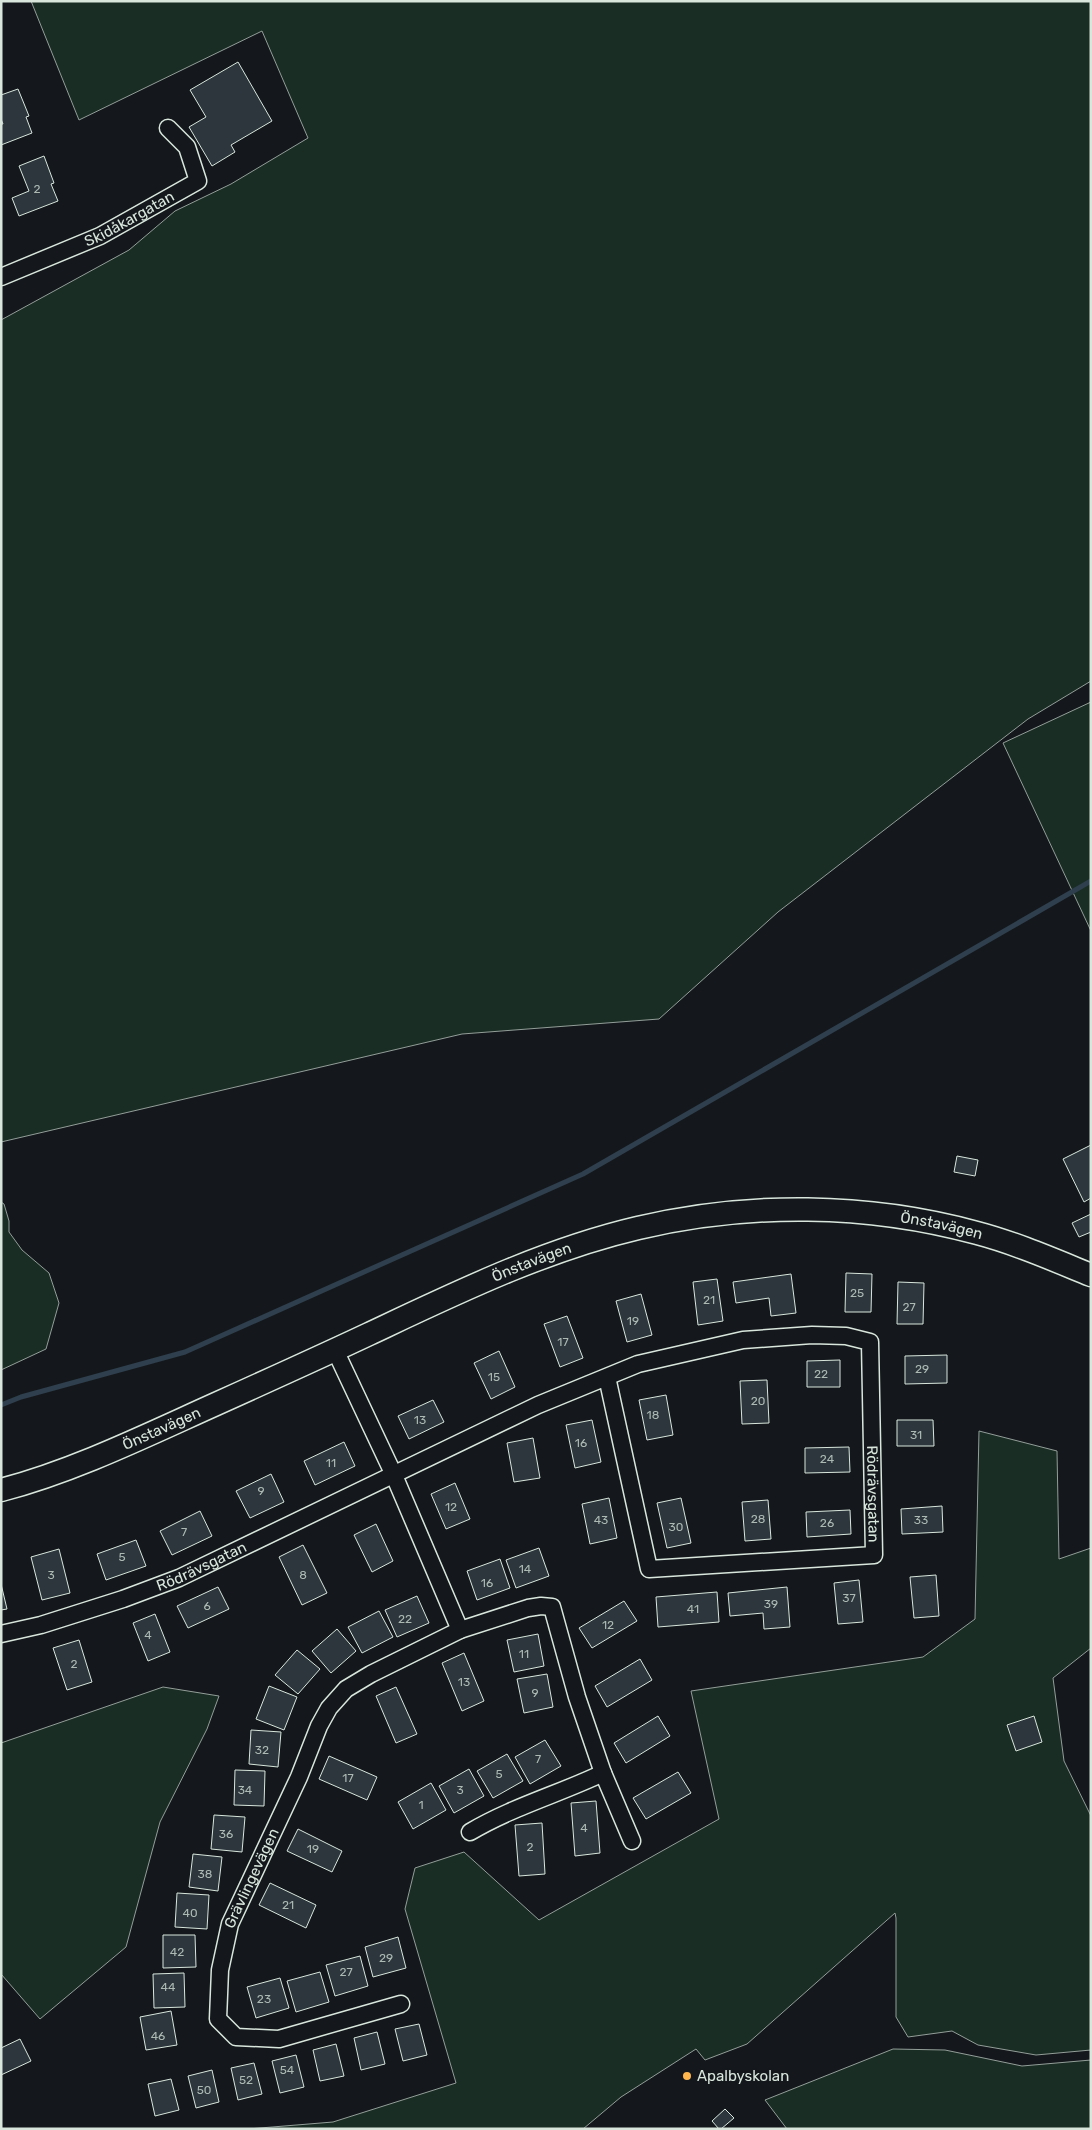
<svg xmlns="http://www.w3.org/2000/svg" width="1092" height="2130" viewBox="0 0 1092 2130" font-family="Rubik,sans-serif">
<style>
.green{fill:#1a2d24;stroke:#939e99}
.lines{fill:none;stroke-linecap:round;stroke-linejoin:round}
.stream{stroke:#2f3f4d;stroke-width:5}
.building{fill:#2c363c;stroke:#d8e6dc}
.street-casing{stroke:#d8e6dc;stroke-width:19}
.secondary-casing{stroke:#d8e6dc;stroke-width:25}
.street{stroke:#14181c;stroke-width:16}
.secondary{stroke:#14181c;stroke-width:22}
.poi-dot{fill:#ffb74d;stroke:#14181c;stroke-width:2}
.labels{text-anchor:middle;stroke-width:4;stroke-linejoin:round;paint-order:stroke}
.number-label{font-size:12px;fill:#adbab4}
.street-label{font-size:15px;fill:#d8e6dc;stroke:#14181c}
.poi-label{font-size:15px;fill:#d8e6dc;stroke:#14181c;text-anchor:start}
</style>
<rect width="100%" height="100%" fill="#14181c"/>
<!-- green -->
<g class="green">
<polygon points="31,1 1091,1 1091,681 1028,719 778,912 659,1019 462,1034 1,1142 1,320 129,250 175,211 231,184 308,138 262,31 79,120"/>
<polygon points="1091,702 1091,931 1003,743"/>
<polygon points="1,1202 4,1204 9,1221 9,1232 22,1250 49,1273 59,1303 46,1349 1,1370"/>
<polygon points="979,1431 1057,1451 1059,1559 1091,1548 1091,1648 1053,1678 1064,1761 1091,1816 1091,2050 1036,2055 978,2045 952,2031 908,2037 896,2017 896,1918 895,1913 747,2044 705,2060 696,2049 621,2097 583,2129 248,2129 333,2122 456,2083 405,1909 415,1868 464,1852 539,1920 719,1819 691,1691 923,1657 975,1619"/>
<polygon points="163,1687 219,1696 207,1729 160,1822 126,1947 40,2019 1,1974 1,1743"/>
<polygon points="893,2049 945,2050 1022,2066 1091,2060 1091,2129 787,2129 765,2100"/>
</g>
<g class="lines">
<!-- stream -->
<polyline class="stream" points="1,1405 21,1397 185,1352 583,1174 1091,881"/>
</g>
<!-- building -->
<g class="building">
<polygon points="238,62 272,121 231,145 235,152 212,166 189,127 206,117 190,90"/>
<polygon points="18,89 29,116 26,117 32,133 1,145 1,124 3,124 1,119 1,95"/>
<polygon points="44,156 54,183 51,184 58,201 19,216 12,198 29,191 19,166"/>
<polygon points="1091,1145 1091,1198 1084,1202 1063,1159"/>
<polygon points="957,1156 978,1160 975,1176 954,1172"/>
<polygon points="1091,1214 1091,1232 1079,1237 1072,1223"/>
<polygon points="846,1273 872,1274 871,1312 845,1312"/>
<polygon points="791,1274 796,1313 771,1316 769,1298 736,1303 733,1282"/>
<polygon points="717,1279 723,1321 698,1325 693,1282"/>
<polygon points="898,1282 924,1283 923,1324 897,1324"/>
<polygon points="641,1294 652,1335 627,1342 616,1301"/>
<polygon points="567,1316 583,1358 560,1367 544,1324"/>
<polygon points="499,1351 515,1387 491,1399 474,1363"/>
<polygon points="947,1355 947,1383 905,1384 905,1356"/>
<polygon points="840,1360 840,1387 807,1387 807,1361"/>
<polygon points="767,1380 769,1423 742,1424 740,1381"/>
<polygon points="666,1395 673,1435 647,1440 639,1400"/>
<polygon points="433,1400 444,1422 409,1439 398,1416"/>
<polygon points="592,1420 601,1462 575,1468 566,1425"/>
<polygon points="897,1420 933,1420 934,1446 897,1446"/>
<polygon points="533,1438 540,1478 514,1482 507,1443"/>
<polygon points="344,1442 355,1466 315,1485 304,1461"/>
<polygon points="849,1447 850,1472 805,1473 805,1448"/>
<polygon points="271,1474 284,1502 250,1518 236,1491"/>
<polygon points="455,1483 470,1519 446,1529 431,1494"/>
<polygon points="609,1498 617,1538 590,1544 582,1504"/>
<polygon points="681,1498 691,1543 667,1548 657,1503"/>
<polygon points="768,1500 771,1539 745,1541 742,1502"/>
<polygon points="942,1506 943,1532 902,1534 901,1509"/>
<polygon points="850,1510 851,1534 807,1537 806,1512"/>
<polygon points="200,1511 212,1536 172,1555 160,1531"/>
<polygon points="376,1524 393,1561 372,1572 354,1535"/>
<polygon points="136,1540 146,1566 106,1580 97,1554"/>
<polygon points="303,1545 327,1593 302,1605 279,1557"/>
<polygon points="539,1548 549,1576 516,1588 506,1560"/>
<polygon points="59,1549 70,1593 42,1600 31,1557"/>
<polygon points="500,1559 510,1588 477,1600 467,1571"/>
<polygon points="936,1575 939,1616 914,1618 910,1577"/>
<polygon points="859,1580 863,1622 838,1624 834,1583"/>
<polygon points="1,1584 7,1609 1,1610"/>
<polygon points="218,1587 229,1609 188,1628 177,1606"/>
<polygon points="787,1587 790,1627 764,1629 763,1613 730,1616 728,1593"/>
<polygon points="717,1592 719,1622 658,1627 656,1597"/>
<polygon points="417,1596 429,1623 397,1637 385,1610"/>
<polygon points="624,1601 637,1621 592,1648 579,1628"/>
<polygon points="379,1611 393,1637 362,1653 348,1627"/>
<polygon points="155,1614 170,1652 148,1661 133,1623"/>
<polygon points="337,1629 356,1651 331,1673 312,1651"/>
<polygon points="538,1634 544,1666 514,1672 507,1640"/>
<polygon points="79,1640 92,1682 67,1690 53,1648"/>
<polygon points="297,1650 320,1669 298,1694 275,1675"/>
<polygon points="464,1653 484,1701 462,1711 442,1663"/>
<polygon points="640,1659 652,1680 607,1707 595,1686"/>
<polygon points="547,1674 553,1707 524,1713 517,1679"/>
<polygon points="269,1686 297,1697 284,1730 256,1719"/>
<polygon points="396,1687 417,1734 396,1743 376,1696"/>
<polygon points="658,1716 670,1736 626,1763 614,1743"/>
<polygon points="1034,1716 1042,1742 1016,1751 1007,1725"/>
<polygon points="251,1730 281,1732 278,1767 249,1764"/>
<polygon points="545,1740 561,1766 530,1784 515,1757"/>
<polygon points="507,1754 523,1781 493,1798 477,1771"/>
<polygon points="329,1756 377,1777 367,1800 319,1779"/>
<polygon points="469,1769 484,1796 454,1813 439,1786"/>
<polygon points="235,1770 265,1771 264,1806 234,1805"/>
<polygon points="678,1772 691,1793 646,1819 633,1798"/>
<polygon points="431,1783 446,1810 413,1829 398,1802"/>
<polygon points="596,1801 600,1853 575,1856 571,1803"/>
<polygon points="214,1815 245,1817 242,1852 211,1849"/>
<polygon points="542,1823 545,1874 519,1876 515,1825"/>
<polygon points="298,1829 342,1851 332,1872 287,1851"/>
<polygon points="193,1854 222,1857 218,1891 189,1887"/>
<polygon points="270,1883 316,1905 306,1928 259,1905"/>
<polygon points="177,1893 209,1895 207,1929 175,1927"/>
<polygon points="163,1935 195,1935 196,1967 163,1968"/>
<polygon points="398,1937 406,1968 373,1977 365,1947"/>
<polygon points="360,1956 368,1986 335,1996 326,1965"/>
<polygon points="320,1972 329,2002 296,2012 287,1981"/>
<polygon points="184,1973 185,2007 154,2008 153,1974"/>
<polygon points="280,1978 289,2008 256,2018 247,1987"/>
<polygon points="171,2011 177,2045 146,2050 140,2017"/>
<polygon points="419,2024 427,2055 403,2061 395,2029"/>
<polygon points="377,2032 385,2064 361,2070 354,2038"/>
<polygon points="20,2039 31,2061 1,2075 1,2048"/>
<polygon points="336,2044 344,2076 320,2081 313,2050"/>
<polygon points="296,2055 304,2087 280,2093 272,2061"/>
<polygon points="254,2063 262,2094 238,2100 231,2068"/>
<polygon points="212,2070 219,2102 196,2108 188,2076"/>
<polygon points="171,2079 179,2110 155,2116 148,2084"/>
<polygon points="725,2109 734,2118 721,2129 719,2129 712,2121"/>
</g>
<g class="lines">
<defs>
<g id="street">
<path id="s1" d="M1,277l99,-41 98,-55 -11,-34 -19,-19"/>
<polyline points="335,1350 393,1473 460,1630"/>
<path id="s2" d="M1,1634l40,-9 82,-26 56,-21 359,-173 100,-41 105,-24 69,-5 34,1 24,6 4,213 -225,14 -42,-192"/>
<path d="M470,1832c42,-25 89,-38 133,-59"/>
<path id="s3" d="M401,2004l-122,35 -43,-2 -18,-18 2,-49 10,-46 69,-147 20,-51 10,-18 17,-19 25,-15 89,-44 68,-22 13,-2 11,1 25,90 26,76 29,68"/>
</g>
<g id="secondary">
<path id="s4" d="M1,1490c73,-19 146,-55 215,-86 51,-23 102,-46 153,-70 87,-41 175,-84 269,-106 111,-26 229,-25 339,5 38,10 77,27 114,42"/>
</g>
</defs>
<!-- street casing -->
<use href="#street" class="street-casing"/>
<!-- secondary casing -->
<use href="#secondary" class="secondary-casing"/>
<!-- street -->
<use href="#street" class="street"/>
<!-- secondary -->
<use href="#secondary" class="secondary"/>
</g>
<!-- markers -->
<circle class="poi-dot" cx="687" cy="2076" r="5"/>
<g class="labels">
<!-- number labels -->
<g class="number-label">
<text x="37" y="193">2</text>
<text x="857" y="1297">25</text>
<text x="709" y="1304">21</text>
<text x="909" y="1311">27</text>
<text x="633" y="1325">19</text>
<text x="563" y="1346">17</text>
<text x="922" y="1373">29</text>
<text x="821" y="1378">22</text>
<text x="494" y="1381">15</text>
<text x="758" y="1405">20</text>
<text x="653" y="1419">18</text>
<text x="420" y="1424">13</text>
<text x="916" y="1439">31</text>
<text x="581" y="1447">16</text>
<text x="827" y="1463">24</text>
<text x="331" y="1467">11</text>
<text x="261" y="1495">9</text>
<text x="451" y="1511">12</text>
<text x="758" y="1523">28</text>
<text x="601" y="1524">43</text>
<text x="921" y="1524">33</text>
<text x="827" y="1527">26</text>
<text x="676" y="1531">30</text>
<text x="184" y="1536">7</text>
<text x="122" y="1561">5</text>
<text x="525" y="1573">14</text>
<text x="51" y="1579">3</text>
<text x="303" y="1579">8</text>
<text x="487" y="1587">16</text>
<text x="849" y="1602">37</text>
<text x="771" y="1608">39</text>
<text x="207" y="1610">6</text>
<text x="693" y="1613">41</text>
<text x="405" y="1623">22</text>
<text x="608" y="1629">12</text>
<text x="148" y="1639">4</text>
<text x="524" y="1658">11</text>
<text x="74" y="1668">2</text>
<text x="464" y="1686">13</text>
<text x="535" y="1697">9</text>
<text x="262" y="1754">32</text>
<text x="538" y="1763">7</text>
<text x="499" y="1778">5</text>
<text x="348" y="1782">17</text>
<text x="245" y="1794">34</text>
<text x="460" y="1794">3</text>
<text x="421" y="1809">1</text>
<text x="584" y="1832">4</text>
<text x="226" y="1838">36</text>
<text x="530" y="1851">2</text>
<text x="313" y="1853">19</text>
<text x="205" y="1878">38</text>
<text x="288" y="1909">21</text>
<text x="190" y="1917">40</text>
<text x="177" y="1956">42</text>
<text x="386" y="1962">29</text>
<text x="346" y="1976">27</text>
<text x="168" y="1991">44</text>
<text x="264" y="2003">23</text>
<text x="158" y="2040">46</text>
<text x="287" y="2074">54</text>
<text x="246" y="2084">52</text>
<text x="204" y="2094">50</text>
</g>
<!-- street labels -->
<g class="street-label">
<text dy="5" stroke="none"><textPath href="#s1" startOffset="141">Skidåkargatan</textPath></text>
<text dy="5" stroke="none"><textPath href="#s4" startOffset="996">Önstavägen</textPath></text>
<text dy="5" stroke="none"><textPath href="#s4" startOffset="578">Önstavägen</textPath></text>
<text dy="5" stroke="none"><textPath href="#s4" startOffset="172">Önstavägen</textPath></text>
<text dy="5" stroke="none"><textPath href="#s2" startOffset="1081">Rödrävsgatan</textPath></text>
<text dy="5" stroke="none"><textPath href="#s2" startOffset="212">Rödrävsgatan</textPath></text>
<text dy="5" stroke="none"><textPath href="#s3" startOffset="342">Grävlingevägen</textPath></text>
</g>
<!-- poi labels -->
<g class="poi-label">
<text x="697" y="2081">Apalbyskolan</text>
</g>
</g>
<!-- border -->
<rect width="1092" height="2130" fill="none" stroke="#d8e6dc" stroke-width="5"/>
</svg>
